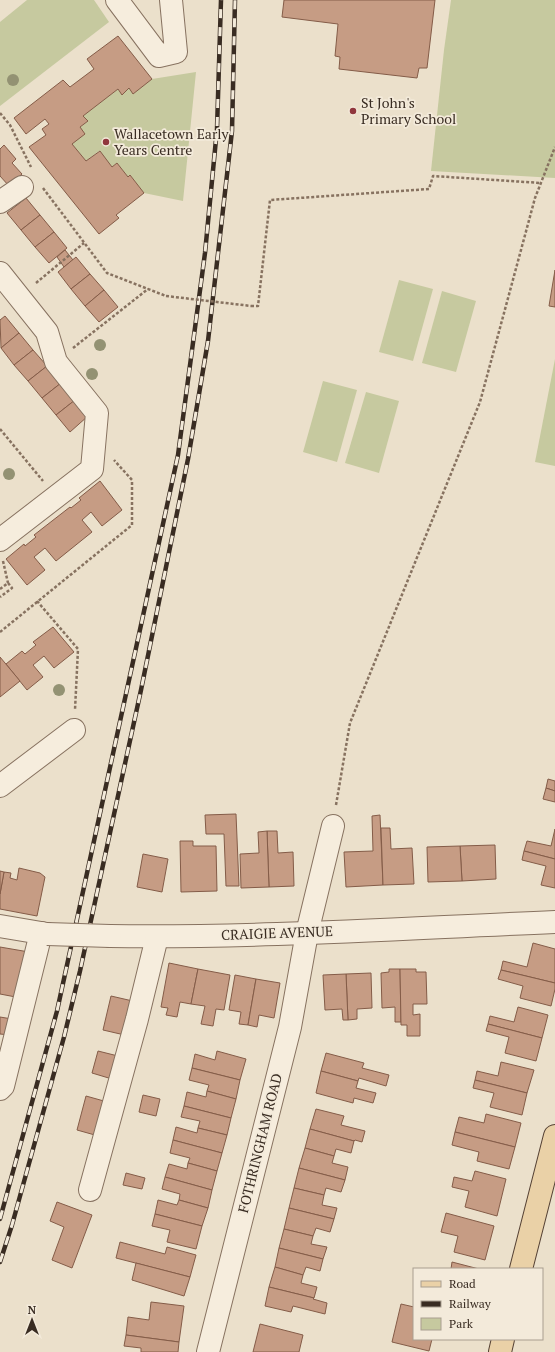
<svg xmlns="http://www.w3.org/2000/svg" width="555" height="1352" viewBox="0 0 555 1352" font-family="'PT Serif',serif">
<style>
.green{fill:#c6c99f}
.building{fill:#c69c84;stroke:#845c48}
.lines{fill:none;stroke-linecap:round;stroke-linejoin:round}
.minor-casing{stroke:#877260;stroke-width:24}
.major-casing{stroke:#554134;stroke-width:24}
.path{stroke:#877260;stroke-width:2.5;stroke-dasharray:3 2;stroke-linecap:butt}
.minor{stroke:#f6eddd;stroke-width:22}
.major{stroke:#ead1a7;stroke-width:22}
.rail-casing{stroke:#392c22;stroke-width:4.5}
.rail{stroke:#f3eada;stroke-width:3;stroke-dasharray:9;stroke-linecap:butt}
.minor-bridge-casing{stroke:#877260;stroke-width:24;stroke-linecap:butt}
.path-bridge{stroke:#877260;stroke-width:2.5;stroke-dasharray:3 2;stroke-linecap:butt}
.minor-bridge{stroke:#f6eddd;stroke-width:22}
.tree{fill:#939273}
.poi-dot{fill:#90363c;stroke:#f3eada;stroke-width:1.5}
.labels{text-anchor:middle;stroke-width:3.5;stroke-linejoin:round;paint-order:stroke}
.poi-label{font-size:14px;fill:#392c22;stroke:#f3eada;text-anchor:start}
.street-label{font-size:14px;fill:#392c22;stroke:#f3eada}
</style>
<rect width="100%" height="100%" fill="#ebe0cb"/>
<!-- green -->
<g class="green">
<polygon points="27,0 94,0 109,22 0,106 0,22"/>
<polygon points="451,0 555,0 555,178 431,171 444,50"/>
<polygon points="196,72 183,201 144,193 130,175 128,177 117,163 112,167 99,151 86,161 72,144 80,127 87,122 83,116 118,89 122,94 129,88 134,93 152,79"/>
<polygon points="399,280 433,289 413,361 379,352"/>
<polygon points="442,291 476,301 456,372 422,363"/>
<polygon points="555,359 555,466 535,462"/>
<polygon points="323,381 357,390 337,462 303,452"/>
<polygon points="366,392 399,401 379,473 345,463"/>
</g>
<!-- building -->
<g class="building">
<polygon points="284,0 435,0 427,68 419,68 417,78 339,69 340,57 335,56 338,24 282,17"/>
<polygon points="118,36 152,79 133,94 129,88 122,95 118,89 83,116 88,121 80,127 85,134 72,144 86,161 100,151 112,167 117,163 128,177 130,175 144,193 116,215 119,218 99,234 29,147 46,135 42,129 49,124 45,119 26,134 14,118 63,80 70,87 94,69 87,59"/>
<polygon points="4,145 16,159 12,163 22,174 9,186 0,176 0,149"/>
<polygon points="26,198 40,215 21,230 7,213"/>
<polygon points="40,215 54,232 35,247 21,230"/>
<polygon points="54,232 67,248 49,263 35,247"/>
<polygon points="65,250 73,260 64,267 57,257"/>
<polygon points="76,257 90,274 71,289 58,272"/>
<polygon points="555,270 555,307 549,306"/>
<polygon points="90,274 104,290 85,306 71,289"/>
<polygon points="104,290 118,307 99,322 85,306"/>
<polygon points="5,316 19,333 1,348 0,320"/>
<polygon points="19,333 33,350 14,365 1,348"/>
<polygon points="33,350 47,366 28,381 14,365"/>
<polygon points="47,366 61,383 42,398 28,381"/>
<polygon points="61,383 75,400 56,415 42,398"/>
<polygon points="75,400 88,416 70,432 56,415"/>
<polygon points="100,481 122,510 102,526 91,512 82,520 92,532 56,561 45,548 34,557 45,570 27,585 6,559 24,544 25,546 36,537 34,535 70,507 71,508 81,500 79,498"/>
<polygon points="53,627 74,652 54,668 44,656 33,665 43,677 27,690 6,664 22,651 25,654 36,645 33,642"/>
<polygon points="0,657 20,681 0,697"/>
<polygon points="548,779 555,781 555,791 546,788"/>
<polygon points="546,788 555,791 555,802 543,799"/>
<polygon points="236,814 239,886 226,886 224,834 206,834 205,815"/>
<polygon points="380,815 383,885 346,887 344,852 373,851 372,816"/>
<polygon points="381,828 390,828 391,849 412,848 414,884 383,885"/>
<polygon points="555,829 555,859 524,851 527,841 551,846"/>
<polygon points="267,831 277,831 278,853 293,852 294,886 269,887"/>
<polygon points="267,831 269,887 241,888 240,854 259,853 258,832"/>
<polygon points="180,841 193,841 193,846 216,846 217,891 181,892"/>
<polygon points="495,845 496,879 462,881 460,846"/>
<polygon points="460,846 462,881 428,882 427,847"/>
<polygon points="524,851 555,859 555,888 541,885 546,866 522,860"/>
<polygon points="143,854 168,859 162,892 137,887"/>
<polygon points="19,868 40,873 45,877 37,916 0,909 0,894 4,872 11,873 10,878 17,880"/>
<polygon points="0,871 4,872 0,894"/>
<polygon points="533,943 555,949 555,983 501,970 503,961 527,967"/>
<polygon points="0,947 29,952 21,998 0,994"/>
<polygon points="169,963 198,969 191,1004 180,1002 177,1017 166,1015 168,1008 161,1007"/>
<polygon points="198,969 230,975 224,1010 216,1009 213,1026 201,1024 205,1006 191,1004"/>
<polygon points="389,969 400,969 401,1022 395,1022 395,1007 382,1008 381,973 389,972"/>
<polygon points="400,969 416,969 416,972 426,972 427,1004 413,1004 413,1015 420,1014 420,1036 407,1036 407,1025 401,1025"/>
<polygon points="501,970 555,983 555,989 551,1006 520,998 523,986 498,979"/>
<polygon points="371,973 372,1008 357,1009 357,1019 348,1020 346,974"/>
<polygon points="346,974 348,1020 343,1020 342,1009 325,1010 323,975"/>
<polygon points="235,975 256,979 248,1025 239,1024 241,1012 229,1010"/>
<polygon points="256,979 280,983 274,1018 259,1015 257,1027 248,1025"/>
<polygon points="111,996 137,1002 129,1036 103,1030"/>
<polygon points="518,1007 548,1015 542,1038 488,1024 490,1016 514,1022"/>
<polygon points="0,1017 12,1019 10,1035 0,1034"/>
<polygon points="488,1024 542,1038 536,1061 505,1053 509,1037 486,1031"/>
<polygon points="98,1051 118,1056 112,1079 92,1073"/>
<polygon points="217,1051 246,1059 240,1080 192,1068 195,1054 215,1060"/>
<polygon points="326,1053 364,1063 362,1068 389,1075 386,1086 359,1078 358,1081 321,1071"/>
<polygon points="501,1062 534,1070 527,1093 475,1080 477,1071 498,1076"/>
<polygon points="192,1068 240,1080 236,1099 207,1091 209,1085 189,1080"/>
<polygon points="321,1071 358,1081 356,1088 376,1093 373,1103 354,1098 353,1103 316,1093"/>
<polygon points="475,1080 527,1093 522,1115 490,1107 494,1093 473,1088"/>
<polygon points="207,1091 236,1099 231,1118 184,1106 187,1092 206,1097"/>
<polygon points="143,1095 160,1099 156,1116 139,1112"/>
<polygon points="86,1096 111,1103 102,1137 77,1130"/>
<polygon points="184,1106 231,1118 227,1135 198,1128 200,1121 181,1117"/>
<polygon points="316,1109 344,1116 341,1125 365,1131 362,1142 355,1140 354,1141 310,1129"/>
<polygon points="486,1114 521,1123 515,1147 455,1132 459,1117 484,1123"/>
<polygon points="176,1127 197,1133 198,1128 227,1135 222,1153 173,1140"/>
<polygon points="310,1129 354,1141 351,1153 336,1149 334,1156 305,1148"/>
<polygon points="455,1132 515,1147 509,1169 477,1161 479,1152 452,1145"/>
<polygon points="173,1140 222,1153 217,1171 188,1163 190,1158 170,1153"/>
<polygon points="305,1148 334,1156 332,1163 348,1167 345,1180 299,1168"/>
<polygon points="188,1163 217,1171 212,1190 165,1177 169,1164 187,1169"/>
<polygon points="299,1168 345,1180 341,1192 326,1188 324,1195 294,1188"/>
<polygon points="475,1171 506,1179 497,1216 465,1207 469,1191 452,1187 454,1177 472,1181"/>
<polygon points="126,1173 145,1178 142,1189 123,1185"/>
<polygon points="165,1177 212,1190 208,1208 179,1200 180,1194 162,1189"/>
<polygon points="294,1188 324,1195 322,1205 337,1208 334,1219 289,1208"/>
<polygon points="158,1200 177,1205 179,1200 208,1208 202,1226 155,1214"/>
<polygon points="57,1202 92,1215 72,1268 52,1260 64,1227 50,1221"/>
<polygon points="289,1208 334,1219 330,1232 316,1228 313,1236 284,1229"/>
<polygon points="446,1213 494,1226 485,1260 454,1252 458,1236 441,1232"/>
<polygon points="155,1214 202,1226 196,1249 167,1242 170,1230 152,1226"/>
<polygon points="284,1229 313,1236 311,1244 327,1247 323,1259 279,1248"/>
<polygon points="120,1242 165,1254 167,1247 196,1255 190,1277 116,1258"/>
<polygon points="279,1248 323,1259 320,1271 306,1267 303,1275 275,1267"/>
<polygon points="452,1262 479,1269 451,1269"/>
<polygon points="136,1263 190,1277 184,1296 132,1280"/>
<polygon points="275,1267 303,1275 301,1283 317,1287 314,1298 269,1287"/>
<polygon points="269,1287 314,1298 313,1299 327,1303 325,1314 293,1306 291,1312 265,1306"/>
<polygon points="151,1302 184,1306 179,1342 126,1335 128,1317 149,1320"/>
<polygon points="401,1304 414,1307 414,1339 432,1339 429,1351 392,1342"/>
<polygon points="260,1324 303,1335 299,1352 253,1352"/>
<polygon points="126,1335 179,1342 178,1352 141,1352 141,1348 124,1346"/>
</g>
<g class="lines">
<defs>
<g id="minor">
<polyline points="117,0 159,56 176,52 171,0"/>
<polyline points="0,202 22,187"/>
<polyline points="0,273 47,332 56,362 97,413 92,469 0,540"/>
<polyline points="0,786 74,730"/>
<polyline points="0,926 47,934"/>
<path d="M110,936c148,2 297,-8 445,-14"/>
<polyline points="0,1089 3,1086 41,933"/>
<polyline points="90,1190 137,1019 157,937"/>
<polyline points="208,1352 290,1027 307,933 333,826"/>
</g>
<g id="major">
<polyline points="521,1269 555,1136"/>
<polyline points="500,1352 503,1339"/>
</g>
</defs>
<!-- minor casing -->
<use href="#minor" class="minor-casing"/>
<!-- major casing -->
<use href="#major" class="major-casing"/>
<!-- path -->
<g class="path">
<polyline points="0,113 10,125 31,167"/>
<polyline points="43,188 107,273 166,296"/>
<polyline points="36,283 84,243"/>
<polyline points="251,306 258,306 270,200 429,189 433,176 541,183"/>
<polyline points="73,348 148,289"/>
<polyline points="0,429 43,481"/>
<polyline points="3,561 8,583"/>
<polyline points="0,589 8,583 12,588 0,597"/>
<polyline points="37,601 78,649 75,710"/>
<polyline points="0,632 132,525 132,480 114,460"/>
<polyline points="336,805 350,723 480,402 535,198 555,147"/>
</g>
<!-- minor -->
<use href="#minor" class="minor"/>
<!-- major -->
<use href="#major" class="major"/>
<defs>
<g id="rail">
<polyline points="0,1219 57,1011 178,455 205,253 217,129 221,0"/>
<polyline points="0,1262 12,1225 64,1037 80,971 141,690 188,459 208,341 232,131 235,0"/>
</g>
</defs>
<!-- rail casing -->
<use href="#rail" class="rail-casing"/>
<!-- rail -->
<use href="#rail" class="rail"/>
<defs>
<polyline id="minor-bridge" points="47,934 110,936"/>
</defs>
<!-- minor-bridge casing -->
<use href="#minor-bridge" class="minor-bridge-casing"/>
<!-- path-bridge -->
<polyline class="path-bridge" points="166,296 251,306"/>
<!-- minor-bridge -->
<use href="#minor-bridge" class="minor-bridge"/>
</g>
<!-- trees -->
<g class="tree">
<circle cx="13" cy="80" r="6"/>
<circle cx="100" cy="345" r="6"/>
<circle cx="92" cy="374" r="6"/>
<circle cx="9" cy="474" r="6"/>
<circle cx="59" cy="690" r="6"/>
</g>
<!-- markers -->
<g class="poi-dot">
<circle cx="353" cy="111" r="4"/>
<circle cx="106" cy="142" r="4"/>
</g>
<g class="labels">
<!-- poi labels -->
<g class="poi-label">
<text x="361" y="108">St John's<tspan x="361" dy="16">Primary School</tspan></text>
<text x="114" y="139">Wallacetown Early<tspan x="114" dy="16">Years Centre</tspan></text>
</g>
<!-- street labels -->
<g class="street-label">
<text transform="translate(277 933) rotate(-2)" y="5">CRAIGIE AVENUE</text>
<text transform="translate(260 1143) rotate(-76)" y="5">FOTHRINGHAM ROAD</text>
</g>
</g>
<!-- legend -->
<rect x="413" y="1268" width="130" height="72" fill="#f3eada" stroke="#a99e90"/>
<rect x="421" y="1281" width="20" height="6" fill="#ead1a7" stroke="#a99e90"/>
<text x="449" y="1288" font-size="12" fill="#392c22">Road</text>
<rect x="421" y="1301" width="20" height="6" fill="#392c22" stroke="#a99e90"/>
<text x="449" y="1308" font-size="12" fill="#392c22">Railway</text>
<rect x="421" y="1318" width="20" height="12" fill="#c6c99f" stroke="#a99e90"/>
<text x="449" y="1328" font-size="12" fill="#392c22">Park</text>
<!-- north arrow -->
<g transform="translate(32 1320)" stroke="#f3eada" stroke-width="3" paint-order="stroke">
<path d="M0-3L7 15L0 10L-7 15Z" fill="#392c22"/>
<text y="-6" font-size="11" font-weight="bold" text-anchor="middle" fill="#392c22">N</text>
</g>
</svg>
